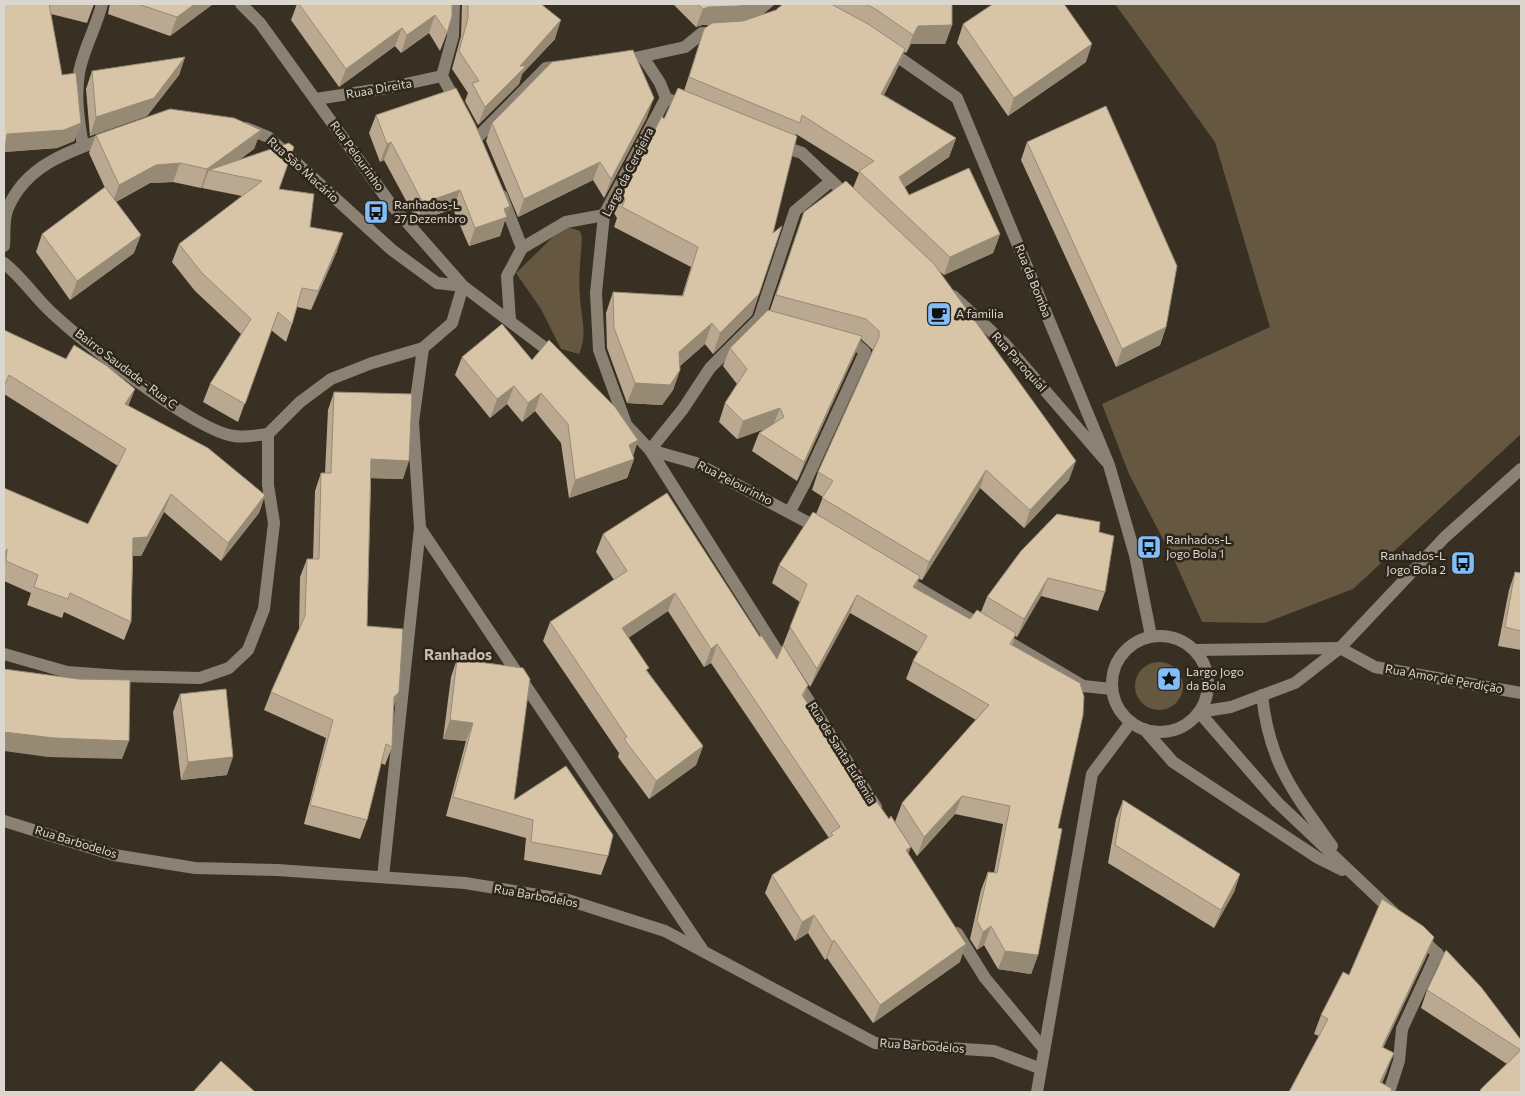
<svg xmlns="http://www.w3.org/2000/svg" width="1525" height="1096" viewBox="0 0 1525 1096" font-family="Commissioner,sans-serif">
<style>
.green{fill:#665740}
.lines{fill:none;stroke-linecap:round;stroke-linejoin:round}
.minor{stroke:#8c8274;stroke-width:12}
.tertiary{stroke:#8c8274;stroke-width:12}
.wall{fill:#baa990}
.shaded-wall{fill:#978a75}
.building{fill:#d8c5a7;stroke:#978a75}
.labels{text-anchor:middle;stroke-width:5;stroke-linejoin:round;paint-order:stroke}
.street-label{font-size:12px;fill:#dbd6ce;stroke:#2e261a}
.poi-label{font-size:12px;fill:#dbd6ce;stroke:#2e261a;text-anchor:start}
.quarter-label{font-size:15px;font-weight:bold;fill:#c7bcad;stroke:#2e261a}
</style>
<rect width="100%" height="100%" fill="#383023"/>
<!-- green -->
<g class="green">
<polygon points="1115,4 1521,4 1521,434 1353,589 1265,623 1202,622 1176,564 1129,474 1102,404 1270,327 1215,142"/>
<path d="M567,227l13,4 2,6c-1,20 -4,40 -2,60 1,21 8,36 -1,57l-18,-5 -20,-40 -25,-36 37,-36z"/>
<circle cx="1159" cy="686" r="24"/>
</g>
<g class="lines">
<!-- minor -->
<g class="minor">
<polyline points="454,4 453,36 442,76 457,104"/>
<polyline points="643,57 660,83 666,98 688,108"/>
<polyline points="635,58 685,47 702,33 719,33"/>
<polyline points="316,99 387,88 442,76"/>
<polyline points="476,139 546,68 563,66"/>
<polyline points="779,145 802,153 837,186"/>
<path d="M83,146c-4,-24 -8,-48 -4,-73 4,-23 17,-45 23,-69"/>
<polyline points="831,181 795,211 759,319 710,368 683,409 650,450 876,807"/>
<polyline points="502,196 522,248"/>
<path d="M4,246c1,-11 -1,-28 4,-38 18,-43 60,-56 101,-71"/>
<path d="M4,263c15,12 26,27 39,41 29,31 152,127 191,132 10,2 23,-1 34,-2"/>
<polyline points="953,296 1004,343 1106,461"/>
<polyline points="510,320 507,276 522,248 566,222 604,215"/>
<polyline points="423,348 413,422 420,528 702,949"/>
<polyline points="626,424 599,350 596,293 604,215 666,98"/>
<polyline points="790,511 804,485 865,352 857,345 842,341"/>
<polyline points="1340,648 1375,667 1521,693"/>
<polyline points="4,654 67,672 121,676 200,678 229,668 248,650 264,609 274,523 268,485 268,434 300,402 331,379 372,363 423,348 452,323 463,286 437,283 392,250 268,137 246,128"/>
<path d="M1262,695c7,68 32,98 70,151"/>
<polyline points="1199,712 1277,802 1394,913"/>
<polyline points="1144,729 1173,762 1318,858 1342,870"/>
<polyline points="4,821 114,855 195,868 277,870 465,883 568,900 665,931 875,1043 994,1051 1039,1068"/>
<polyline points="383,877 420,528"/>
<polyline points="957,933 985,978 1044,1049"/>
<polyline points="1418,935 1454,970"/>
<polyline points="1037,1092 1092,774 1131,722"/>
<polyline points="1389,1092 1399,1061 1402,1029 1437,953"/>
</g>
<!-- tertiary -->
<g class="tertiary">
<polyline points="241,4 260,23 390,203 463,286 557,357"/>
<polyline points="888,50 957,98 1109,465 1135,555 1151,636"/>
<polyline points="616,414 650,450 696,463 822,530"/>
<polyline points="901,578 1083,686 1112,689"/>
<circle cx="1160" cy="684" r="48"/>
<polyline points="1195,650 1340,648"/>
<polyline points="1199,712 1231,707 1295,683 1340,648 1445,537 1521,469"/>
</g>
</g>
<!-- wall -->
<g class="wall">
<polygon points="4,4 94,4 87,23 51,14 62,75 81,123 74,141 57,148 4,152"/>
<polygon points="110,4 213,4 170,36 108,14"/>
<polygon points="297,4 452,4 447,33 440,51 429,33 401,53 395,46 339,87 291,20"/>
<polygon points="462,4 541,4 555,39 522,74 519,84 478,125 465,101 468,93 452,69 461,36"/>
<polygon points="673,4 775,4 763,14 739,22 743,21 776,10 783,4 952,4 952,25 945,44 911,44 906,53 904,52 898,67 884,95 956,138 949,157 905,187 909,195 1000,234 993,253 944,275 939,271 1069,480 1024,528 980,488 922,580 919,579 915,589 970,619 981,612 987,597 1099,532 1105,592 1098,611 1041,596 1017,637 1015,636 1012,645 1058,828 1038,955 1031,974 998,969 984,945 977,950 970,939 981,890 988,872 994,873 1003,824 955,814 917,856 895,822 902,803 976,720 906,679 913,661 918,652 850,613 810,687 783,645 800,602 772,583 779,565 816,514 823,497 812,490 818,472 873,350 861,339 855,354 797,481 752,451 759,433 765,429 737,439 719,422 725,403 737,384 723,366 730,348 770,310 804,212 853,188 859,173 796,134 759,294 752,315 713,354 705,344 680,366 680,370 673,390 662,405 627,403 607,348 606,313 613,292 682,296 691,267 614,227 617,218 614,213 622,193 664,119 684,91 704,29 709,25 702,25 696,27"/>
<polygon points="963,24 1086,62 1008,116 957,43"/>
<polygon points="185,57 179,75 147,116 90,136 86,89 92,71"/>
<polygon points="376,115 506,216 500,236 469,246 453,209 417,221 384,160 380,162 369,133"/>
<polygon points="647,117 604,198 593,180 518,217 486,141 492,123"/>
<polygon points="261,130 254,149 239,160 279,189 310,227 337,251 311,310 297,307 292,324 286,342 271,330 238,422 203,402 210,384 241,334 195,291 172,262 179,244 242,196 202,188 203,186 201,188 173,182 150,183 116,202 134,253 70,300 36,252 42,234 105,188 89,153 96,135"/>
<polygon points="1027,142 1166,327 1160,345 1116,367 1021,160"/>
<polygon points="4,330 129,406 265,495 259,513 221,561 164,512 141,556 133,556 131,622 124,640 64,612 62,618 27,605 31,593 4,581 4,488 88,524 118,466 4,394"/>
<polygon points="462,357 532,360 638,440 633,456 634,459 627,478 569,498 561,443 535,411 522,422 507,404 490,418 455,375"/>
<polygon points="334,392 403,479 371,478 367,626 393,708 392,747 385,765 381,763 367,820 360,839 304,824 326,738 264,710 271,692 299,630 300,577 307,559 313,559 315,491 321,473 325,473 328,410"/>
<polygon points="603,534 760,637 777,659 808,685 803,697 908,854 960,962 873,1023 827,958 825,960 808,933 795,941 765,893 772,875 829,838 711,663 704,667 668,611 628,638 648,672 703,746 696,765 649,799 618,757 619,753 543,641 550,622 614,580 596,552"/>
<polygon points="1515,572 1521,573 1521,650 1498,646 1509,590"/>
<polygon points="457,659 514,800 608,856 601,875 524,860 526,838 446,816 466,741 443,739 451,677"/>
<polygon points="180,694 227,775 181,780 173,712"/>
<polygon points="1123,800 1240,874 1234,892 1214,928 1108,863 1116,819"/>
<polygon points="1434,937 1427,955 1383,1048 1387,1071 1382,1083 1392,1089 1390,1092 1289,1092 1319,1036 1314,1034 1321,1015 1349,975"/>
<polygon points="1427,990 1521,1040 1521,1092 1479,1092 1480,1090 1507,1064 1421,1008"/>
</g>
<!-- shaded-wall -->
<g class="shaded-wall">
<polygon points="195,4 213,4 170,36 177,17"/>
<polygon points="745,4 775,4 763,14 733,24 702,25 696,27 703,9 708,7"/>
<polygon points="435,15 429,33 401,53 407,35"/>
<polygon points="561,20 555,39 522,74 519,84 478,125 485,107 520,66"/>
<polygon points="952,25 945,44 911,44 906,53 913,35 918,26"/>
<polygon points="402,28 395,46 339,87 346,69"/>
<polygon points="1092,44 1086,62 1008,116 1014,98"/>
<polygon points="905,49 898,67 875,112 881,94"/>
<polygon points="185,57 179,75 147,116 90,136 96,117"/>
<polygon points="654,98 647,117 604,198 611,179"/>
<polygon points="81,123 74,141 57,148 4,152 7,134"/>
<polygon points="261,130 254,149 221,172 209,170 203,186 201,188 207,169"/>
<polygon points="956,138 949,157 893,195 899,177"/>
<polygon points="391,142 384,160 380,162 387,144"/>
<polygon points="600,162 593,180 518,217 524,199"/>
<polygon points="180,163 173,182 150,183 112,204 119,185 156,165"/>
<polygon points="460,190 453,209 417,221 423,203"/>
<polygon points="510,206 500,236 469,246 475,228 504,209"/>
<polygon points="343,233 337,251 311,310 318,291"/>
<polygon points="1000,234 993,253 944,275 950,257"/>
<polygon points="141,235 134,253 70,300 77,281"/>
<polygon points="759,294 752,315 713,354 720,333"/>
<polygon points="712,323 705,344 672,373 679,352"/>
<polygon points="1166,327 1160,345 1116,367 1122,349"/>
<polygon points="862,336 855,354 797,481 804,462"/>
<polygon points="680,370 673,390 662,405 627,403 635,383"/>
<polygon points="514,386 507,404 490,418 497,399"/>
<polygon points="135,389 128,407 125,404"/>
<polygon points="541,393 535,411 522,422 528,403"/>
<polygon points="780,408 773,426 737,439 743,421"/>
<polygon points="638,440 632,459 634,459 627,478 569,498 575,480 629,445"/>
<polygon points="371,459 409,461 403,479 365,478"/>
<polygon points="1076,461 1069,480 1024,528 1030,510"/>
<polygon points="986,470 980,488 922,580 929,562"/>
<polygon points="171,494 164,512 141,556 126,556 133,538"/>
<polygon points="265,495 259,513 221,561 228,543"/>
<polygon points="920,576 913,594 913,587"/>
<polygon points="1048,578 1041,596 1017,637 1024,619"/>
<polygon points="675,593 668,611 615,647 622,628"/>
<polygon points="857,595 850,613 810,687 817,669"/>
<polygon points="717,644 711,663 704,667 711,649"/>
<polygon points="399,692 393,710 394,697"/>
<polygon points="450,720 473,723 466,741 443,739"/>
<polygon points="4,732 129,741 122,759 48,757 4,751"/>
<polygon points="703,746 696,765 649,799 656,781"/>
<polygon points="233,757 227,775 181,780 188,762"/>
<polygon points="962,796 955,814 917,856 924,837"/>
<polygon points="911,847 904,865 906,850"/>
<polygon points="1240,874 1234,892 1214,928 1221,910"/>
<polygon points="814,915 808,933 795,941 802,922"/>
<polygon points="991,926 984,945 977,950 983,932"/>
<polygon points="1434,937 1427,955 1375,1065 1382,1047"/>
<polygon points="834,940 827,958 825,960 832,942"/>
<polygon points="966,944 960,962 873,1023 880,1005"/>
<polygon points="1005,951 1038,955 1031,974 998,969"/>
<polygon points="1394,1053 1387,1071 1377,1092 1380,1082"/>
</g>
<!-- building -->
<g class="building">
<polygon points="4,4 49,4 62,75 76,73 81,123 64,130 7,134 4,155"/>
<polygon points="138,4 195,4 177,17"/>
<polygon points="299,4 452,4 452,16 447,33 435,15 407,35 402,28 346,69"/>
<polygon points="468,4 541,4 561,20 520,66 526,66 485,107 472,83 479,81 459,51 468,18"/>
<polygon points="698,4 745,4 739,6 708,7 703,9"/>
<polygon points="783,4 831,4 868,24 905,49 881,94 956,138 899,177 909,195 969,168 1000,234 950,257 859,171 874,161 802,115 800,123 689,77 704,29 712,23 743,21 776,10"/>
<polygon points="866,4 952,4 952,25 918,26 913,35 877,10"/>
<polygon points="993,4 1064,4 1092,44 1014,98 963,24"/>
<polygon points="633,50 654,98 611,179 600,162 524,199 492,123 552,62"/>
<polygon points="185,57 154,98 96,117 92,71"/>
<polygon points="456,88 475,124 510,206 504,209 507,217 475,228 460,190 423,203 391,142 387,144 376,115"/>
<polygon points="678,88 797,136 773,233 782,226 759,294 720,333 712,323 679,352 680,370 670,385 635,383 614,328 613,292 683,296 698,247 622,207 625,199 622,193 662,116 664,119"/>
<polygon points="1106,106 1177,266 1166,327 1122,349 1027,142"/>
<polygon points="170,109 234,118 261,130 207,169 180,163 156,165 119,185 96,135"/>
<polygon points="289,143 294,147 279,189 314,194 310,227 343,233 318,291 302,288 292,324 278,312 245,404 210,384 251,319 202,273 179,244 262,181 209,170"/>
<polygon points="846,181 934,264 1076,461 1030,510 986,470 929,562 822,498 833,481 818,472 879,337 879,331 866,319 776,295 804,212"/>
<polygon points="105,187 141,235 77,281 42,234"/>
<polygon points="768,310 862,336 804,462 759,433 784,417 780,408 743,421 725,403 747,369 730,348"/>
<polygon points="502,324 532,360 549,340 615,407 638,440 629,445 634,459 575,480 568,424 541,393 528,403 514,386 497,399 462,357"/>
<polygon points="4,330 66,359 74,345 107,366 135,389 125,404 208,448 265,495 228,543 171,494 147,537 133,538 131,622 70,593 68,599 34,587 38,575 6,561 7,549 4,555 4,488 88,524 126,449 9,375 4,386"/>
<polygon points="334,392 412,394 409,461 371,459 367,626 403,629 399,692 394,697 392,747 386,744 367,820 310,805 333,720 271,692 305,616 307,559 319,559 321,473 331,473"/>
<polygon points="667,493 760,637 761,635 777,659 783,645 808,685 802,695 874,803 877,802 889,819 891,816 911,847 906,850 966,944 880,1005 834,940 832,942 814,915 802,922 772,875 833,835 831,833 840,827 717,644 711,649 675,593 622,628 649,668 646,670 703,746 656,781 624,739 627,737 550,622 627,571 603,534"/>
<polygon points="813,512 920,576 913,587 970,619 977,610 1016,633 1010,644 1080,683 1084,697 1083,715 1058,828 1062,829 1038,955 1005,951 991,926 983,932 977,921 988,872 997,873 1010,806 962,796 924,837 902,803 989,705 913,661 927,636 857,595 817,669 790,627 807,584 779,565"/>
<polygon points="1057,514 1100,522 1099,532 1114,536 1105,592 1048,578 1024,619 987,597 1021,551"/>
<polygon points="1515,572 1521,573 1521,631 1505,627"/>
<polygon points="457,659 523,668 530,679 514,800 566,766 613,835 608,856 531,842 533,820 453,797 473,723 450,720"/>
<polygon points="4,669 78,679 130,680 129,741 54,738 4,732"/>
<polygon points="226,689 233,757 188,762 180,694"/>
<polygon points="1123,800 1240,874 1221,910 1115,845"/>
<polygon points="1382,899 1423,926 1434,937 1382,1047 1394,1053 1380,1082 1392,1089 1390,1092 1289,1092 1328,1019 1321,1015 1343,972 1349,975"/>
<polygon points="1446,950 1481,987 1521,1040 1521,1092 1482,1092 1480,1090 1521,1050 1427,990"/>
<polygon points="221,1061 255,1092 193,1092"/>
</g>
<!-- icons -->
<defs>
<symbol id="bus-square" viewBox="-11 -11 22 22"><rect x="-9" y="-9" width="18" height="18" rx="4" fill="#81bdfa" stroke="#2e261a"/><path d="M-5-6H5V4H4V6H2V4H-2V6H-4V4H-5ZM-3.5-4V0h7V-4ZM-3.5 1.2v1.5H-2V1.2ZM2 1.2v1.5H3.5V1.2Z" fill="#111"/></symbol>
<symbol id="cafe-square" viewBox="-11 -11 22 22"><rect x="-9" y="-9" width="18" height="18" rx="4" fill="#81bdfa" stroke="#2e261a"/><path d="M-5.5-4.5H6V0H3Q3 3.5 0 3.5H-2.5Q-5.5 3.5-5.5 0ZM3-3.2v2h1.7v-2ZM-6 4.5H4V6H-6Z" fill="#111"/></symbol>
<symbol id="sight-square" viewBox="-11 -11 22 22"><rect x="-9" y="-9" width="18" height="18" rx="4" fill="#81bdfa" stroke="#2e261a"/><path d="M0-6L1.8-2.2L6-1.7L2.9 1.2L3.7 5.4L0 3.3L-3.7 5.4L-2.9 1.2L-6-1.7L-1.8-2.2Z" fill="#111"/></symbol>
</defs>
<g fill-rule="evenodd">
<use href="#bus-square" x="362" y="198" width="28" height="28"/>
<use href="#cafe-square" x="925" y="300" width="28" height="28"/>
<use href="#bus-square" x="1135" y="533" width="28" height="28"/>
<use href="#bus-square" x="1449" y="549" width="28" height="28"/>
<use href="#sight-square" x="1155" y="665" width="28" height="28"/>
</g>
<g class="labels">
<!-- street labels -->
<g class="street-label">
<text transform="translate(379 89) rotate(-10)" y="4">Ruaa Direita</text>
<text transform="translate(357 156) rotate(54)" y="4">Rua Pelourinho</text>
<text transform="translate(303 170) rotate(42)" y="4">Rua São Macário</text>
<text transform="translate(628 172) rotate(-63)" y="4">Largo da Cerejeira</text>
<text transform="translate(1033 281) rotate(68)" y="4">Rua da Bomba</text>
<text transform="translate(1019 362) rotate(48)" y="4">Rua Paroquial</text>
<text transform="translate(126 369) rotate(37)" y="4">Bairro Saudade - Rua C</text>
<text transform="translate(735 483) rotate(27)" y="4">Rua Pelourinho</text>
<text transform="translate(1444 679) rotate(10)" y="4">Rua Amor de Perdição</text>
<text transform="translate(842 753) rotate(58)" y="4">Rua de Santa Eufêmia</text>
<text transform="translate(76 842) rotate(17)" y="4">Rua Barbodelos</text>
<text transform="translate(536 896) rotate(10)" y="4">Rua Barbodelos</text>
<text transform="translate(922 1046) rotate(4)" y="4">Rua Barbodelos</text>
</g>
<!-- poi labels -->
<g class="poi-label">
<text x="394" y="209">Ranhados-L<tspan x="394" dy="14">27 Dezembro</tspan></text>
<text x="956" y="318">A familia</text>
<text x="1166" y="544">Ranhados-L<tspan x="1166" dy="14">Jogo Bola 1</tspan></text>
<text x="1446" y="560" text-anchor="end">Ranhados-L<tspan x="1446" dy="14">Jogo Bola 2</tspan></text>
<text x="1186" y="676">Largo Jogo<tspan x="1186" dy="14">da Bola</tspan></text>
</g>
<!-- quarter labels -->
<g class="quarter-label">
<text x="458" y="660">Ranhados</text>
</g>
</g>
<!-- border -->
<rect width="1525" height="1096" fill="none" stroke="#dbd6ce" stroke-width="10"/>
</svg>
